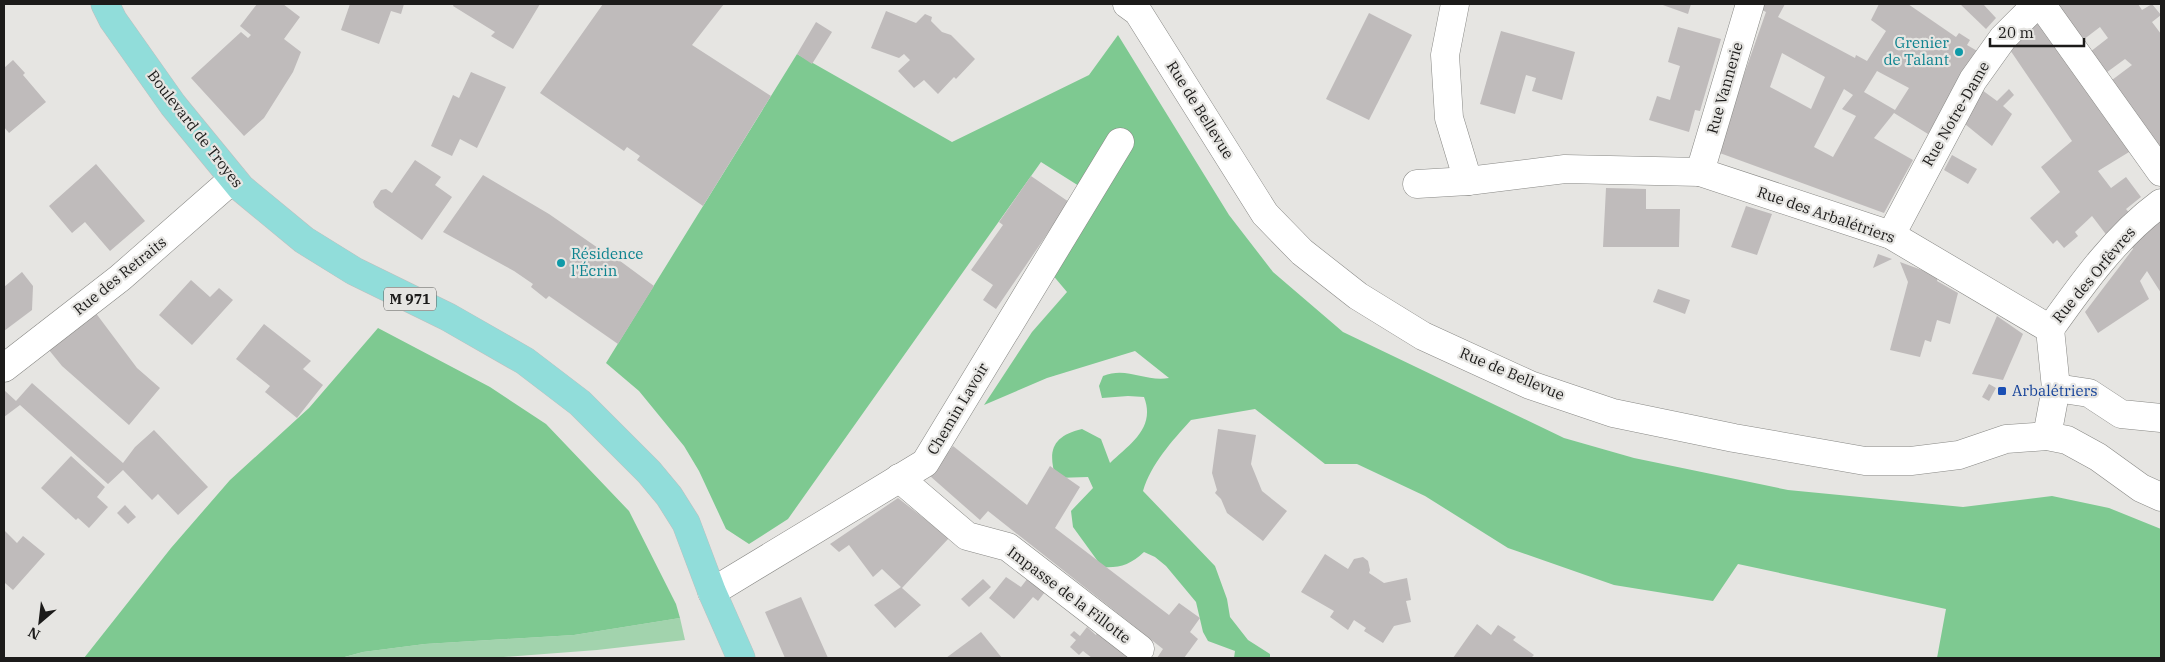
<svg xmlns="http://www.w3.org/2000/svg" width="2165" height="662" viewBox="0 0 2165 662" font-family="'IBM Plex Serif',serif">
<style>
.green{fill:#a2d3ad}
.forest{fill:#7ec991}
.building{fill:#bfbbbb;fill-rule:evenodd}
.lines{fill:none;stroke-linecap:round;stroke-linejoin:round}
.minor-casing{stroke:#888885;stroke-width:29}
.major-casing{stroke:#bfbfbf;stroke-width:29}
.minor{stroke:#fff;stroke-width:28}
.major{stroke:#91ddda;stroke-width:28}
.culture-dot{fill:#0f9aa8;stroke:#e6e5e2;stroke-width:2}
.transit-dot{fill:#1a4fb4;stroke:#e6e5e2;stroke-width:2}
.labels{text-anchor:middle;stroke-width:4.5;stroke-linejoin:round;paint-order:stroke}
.shield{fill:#e6e5e2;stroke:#595856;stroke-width:1}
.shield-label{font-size:14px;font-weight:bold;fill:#1c1b1a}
.culture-label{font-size:15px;fill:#0d838f;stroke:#e6e5e2;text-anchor:end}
.street-label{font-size:15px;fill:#1c1b1a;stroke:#e6e5e2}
.transit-label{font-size:15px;fill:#164399;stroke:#e6e5e2;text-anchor:start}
</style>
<rect width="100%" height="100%" fill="#e6e5e2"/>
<!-- green -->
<polygon class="green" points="680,618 685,640 597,650 490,658 341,658 363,652 425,644 574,635"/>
<!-- forest -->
<g class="forest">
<path d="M1118,35l111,180 44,57 70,60 221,106 70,20 154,32 175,17 89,-11 57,12 52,21v129h-224l9,-49 -208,-45 -25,37 -99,-16 -106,-37 -83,-52 -68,-32h-32l-70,-55 -64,11c-19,21 -40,44 -48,71l72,75 12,33 3,18 18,23 22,14v4h-36l1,-7 -27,-10 -5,-9 -7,-30 -30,-36 -11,-9 -11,-5c-14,13 -24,16 -42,15l-29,-40 -2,-16 22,-23 -5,-11 -32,1c-9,-28 -3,-42 26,-49l19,10 9,24c20,-19 46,-35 34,-66l-16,-1 -26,2 -3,-12 4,-10c24,-10 41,6 66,2l-34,-27 -88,27 -63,27 48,-73 35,-40 -16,-19 28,-87 -38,-24 -253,357 -39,25 -23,-15 -27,-58 -15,-25 -45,-55 -33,-28 191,-309 155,88 137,-67z"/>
<polygon points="378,328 490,387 546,424 629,511 676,604 680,618 574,635 425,644 363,652 341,658 84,658 171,548 230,480 309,408"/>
</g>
<!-- building -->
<g class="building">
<polygon points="257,4 283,4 300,17 284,39 301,52 293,72 264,118 244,136 191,78 241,32 248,38 251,35 240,26"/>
<polygon points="350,4 404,4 401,14 391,11 379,44 341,30"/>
<polygon points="454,4 540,4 513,49 491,36 495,32 453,6"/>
<polygon points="603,4 724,4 692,45 771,96 703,206 637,160 640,156 627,147 624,151 540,93"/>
<polygon points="1660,4 1691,4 1688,14"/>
<path d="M1758,4h27l-7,13 77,41 1,-3 11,6 19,-30 -15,-11 8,-16h29l48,33 3,-4 11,7 -3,5 12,7 -51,82 -34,-21 -20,25 39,22 -29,53 -167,-61 49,-140 -10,-5zM1782,53l43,24 -14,32 -41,-22zM1877,71l32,17 -14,22 -31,-18zM1844,89l9,6 -11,14 14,7 -23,41 -19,-10z"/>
<polygon points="1960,4 1983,4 1996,18 1986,29"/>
<polygon points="2054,4 2138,4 2142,10 2152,4 2161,15 2152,22 2161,34 2161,158 2108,83 2132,65 2125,59 2103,75 2090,52 2108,38 2100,27 2083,40"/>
<polygon points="886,11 916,23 925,14 932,17 931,21 942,32 951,35 975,59 956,79 954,77 938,94 924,80 914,88 898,71 910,60 904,54 899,58 871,48"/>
<polygon points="1369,13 1412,35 1369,120 1326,99"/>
<polygon points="2038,21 2134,149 2098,171 2111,188 2126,177 2141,197 2126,209 2132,216 2108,237 2092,216 2075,232 2078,236 2064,248 2057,240 2053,244 2030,218 2060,192 2041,167 2072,141 2008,47"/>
<polygon points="816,22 832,32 812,64 797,54"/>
<polygon points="1678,27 1721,39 1700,111 1695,110 1689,132 1649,120 1657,96 1670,100 1680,66 1668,62"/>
<polygon points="1501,31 1575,52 1562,100 1532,91 1536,78 1526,75 1515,114 1480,104"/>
<polygon points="13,60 25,73 23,75 46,102 9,133 4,127 4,68"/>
<polygon points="471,72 506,87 477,148 460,139 452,156 431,146 453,95 459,98"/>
<polygon points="2009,89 2014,95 2003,106 2012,114 1992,146 1960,120 1982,90 1997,101"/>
<polygon points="1952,155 1977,169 1968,184 1944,170"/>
<polygon points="415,160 441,177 435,185 452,197 422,240 375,207 373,202 381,190 386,189 392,193"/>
<polygon points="96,164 145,221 110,251 85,222 72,233 49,206"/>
<polygon points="483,175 549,214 611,257 612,255 654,286 618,344 549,296 546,299 531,287 533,284 514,271 443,232"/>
<polygon points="1031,176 1069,202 996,309 983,300 993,285 971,270 1003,225 999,222"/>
<polygon points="1606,188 1646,189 1646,209 1680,209 1679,247 1603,247"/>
<polygon points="1746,206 1772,214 1757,255 1731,247"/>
<polygon points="2161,220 2161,293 2147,271 2140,281 2149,299 2098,333 2085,312 2133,249 2131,245"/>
<polygon points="1878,254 1892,259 1873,268"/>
<polygon points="1900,262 1938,276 1937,281 1958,293 1950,324 1937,320 1931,342 1925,340 1920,357 1890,350 1908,282"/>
<polygon points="22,272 33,286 32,310 4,331 4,287"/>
<polygon points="191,280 210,297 219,288 233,300 192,345 159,315"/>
<polygon points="1658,289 1690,300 1685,314 1653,302"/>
<polygon points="95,312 137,368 160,388 129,425 62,366 49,350"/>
<polygon points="1997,316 2023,334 2003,380 1972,374"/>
<polygon points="264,324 311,361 303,369 323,385 297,418 265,392 270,386 236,359"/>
<polygon points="32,383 123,463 135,447 154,430 208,487 178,515 158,494 152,500 123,470 108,484 20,405 4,417 4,390 16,401"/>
<polygon points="1989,384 1996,388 1989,401 1982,397"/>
<polygon points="1218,429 1256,435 1251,464 1262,491 1287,511 1263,541 1227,513 1221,499 1215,493 1217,490 1212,473"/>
<polygon points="953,446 1027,505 1050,466 1080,487 1055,528 1169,615 1179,603 1200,618 1190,632 1198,639 1184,658 1157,658 1163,649 988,511 980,520 930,476"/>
<polygon points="71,456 105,487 97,497 108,507 89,528 78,518 76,520 41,488"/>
<polygon points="898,498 949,538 902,588 921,605 895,628 874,605 901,587 882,569 873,577 849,545 839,552 830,544"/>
<polygon points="125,505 136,517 128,524 117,513"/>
<polygon points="4,530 17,543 23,536 45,554 13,590 5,583 4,585"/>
<polygon points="1325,554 1348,569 1354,559 1363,557 1368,561 1370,570 1369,573 1384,583 1407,578 1411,600 1406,601 1411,622 1394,626 1383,643 1364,631 1366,628 1354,620 1348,630 1330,617 1334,611 1301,592"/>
<polygon points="1031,574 1048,588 1038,601 1033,597 1014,619 989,598 1006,577 1021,587"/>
<polygon points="983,579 991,587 969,607 961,599"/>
<polygon points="801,597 820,640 828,658 785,658 765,612"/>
<polygon points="1477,624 1491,635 1498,625 1516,637 1513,640 1534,655 1531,658 1453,658"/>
<polygon points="1087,627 1096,635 1097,633 1133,658 1092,658 1083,651 1079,655 1070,647 1076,640 1070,635 1074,631 1080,636"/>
<polygon points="981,632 1002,658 946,658"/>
</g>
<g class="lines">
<defs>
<g id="minor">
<polyline points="1127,4 1138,12 1265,214 1302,252 1358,296 1423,336 1530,385 1613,413 1734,438 1865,461 1911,461 1959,455 2006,439 2047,436 2067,440 2098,457 2141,488 2161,497"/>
<polyline points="1455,4 1445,55 1449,118 1468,181"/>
<polyline points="2041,4 2161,172"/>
<polyline points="1700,172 1750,4"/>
<polyline points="1417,184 1468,181 1565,169 1700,172 1891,235 2050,329"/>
<polyline points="1891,235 1973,80 2003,38 2037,4"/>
<path d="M2050,329c32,-45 66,-93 111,-126"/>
<polyline points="4,368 120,278 233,179"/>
<polyline points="2056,388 2089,393 2121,414 2161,418"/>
<polyline points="2047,436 2056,388 2050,329"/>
<polyline points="899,478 967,536 1008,547 1140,649"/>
<polyline points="712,592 925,463 1120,142"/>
</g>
<polyline id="major" points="105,4 113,20 173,105 241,188 304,240 354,271 448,317 525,361 580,403 649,472 669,496 686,523 712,592 741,658"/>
</defs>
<!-- minor casing -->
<use href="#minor" class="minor-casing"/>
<!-- major casing -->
<use href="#major" class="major-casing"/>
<!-- minor -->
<use href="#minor" class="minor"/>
<!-- major -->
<use href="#major" class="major"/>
</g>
<!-- markers -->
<g class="culture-dot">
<circle cx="1959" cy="52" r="5"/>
<circle cx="561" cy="263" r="5"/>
</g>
<rect class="transit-dot" x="1997" y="386" width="10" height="10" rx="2.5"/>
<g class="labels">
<!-- shield labels -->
<rect class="shield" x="384" y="287.5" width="52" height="23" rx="4"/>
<g class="shield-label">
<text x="410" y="304">M 971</text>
</g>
<!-- culture labels -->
<g class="culture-label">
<text x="1949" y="48">Grenier<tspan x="1949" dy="17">de Talant</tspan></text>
<text x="571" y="259" text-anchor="start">Résidence<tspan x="571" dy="17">l'Écrin</tspan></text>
</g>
<!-- street labels -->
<g class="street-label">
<text transform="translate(1725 88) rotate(-74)" y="5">Rue Vannerie</text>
<text transform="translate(1200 110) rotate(58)" y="5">Rue de Bellevue</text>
<text transform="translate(1956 114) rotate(-60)" y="5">Rue Notre-Dame</text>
<text transform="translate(195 129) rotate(52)" y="5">Boulevard de Troyes</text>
<text transform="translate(1826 215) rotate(19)" y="5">Rue des Arbalétriers</text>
<text transform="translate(2094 275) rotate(-50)" y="5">Rue des Orfèvres</text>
<text transform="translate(120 276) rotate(-39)" y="5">Rue des Retraits</text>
<text transform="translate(1512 374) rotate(23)" y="5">Rue de Bellevue</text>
<text transform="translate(958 409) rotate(-59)" y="5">Chemin Lavoir</text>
<text transform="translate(1069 595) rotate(37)" y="5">Impasse de la Fillotte</text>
</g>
<!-- transit labels -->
<g class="transit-label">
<text x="2012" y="396">Arbalétriers</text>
</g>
</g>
<!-- border -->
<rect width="2165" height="662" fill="none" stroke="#1c1b1a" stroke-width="10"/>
<!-- north arrow -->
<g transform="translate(40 622) rotate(208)" stroke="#e6e5e2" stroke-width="4" paint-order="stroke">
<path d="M0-4L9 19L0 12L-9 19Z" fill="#1c1b1a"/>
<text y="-8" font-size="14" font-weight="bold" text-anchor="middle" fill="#1c1b1a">N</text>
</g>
<!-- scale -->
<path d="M1990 38v8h94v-8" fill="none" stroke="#1c1b1a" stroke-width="2.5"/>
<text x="1998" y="38" font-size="15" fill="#1c1b1a" stroke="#e6e5e2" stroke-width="4" paint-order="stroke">20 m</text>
</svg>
